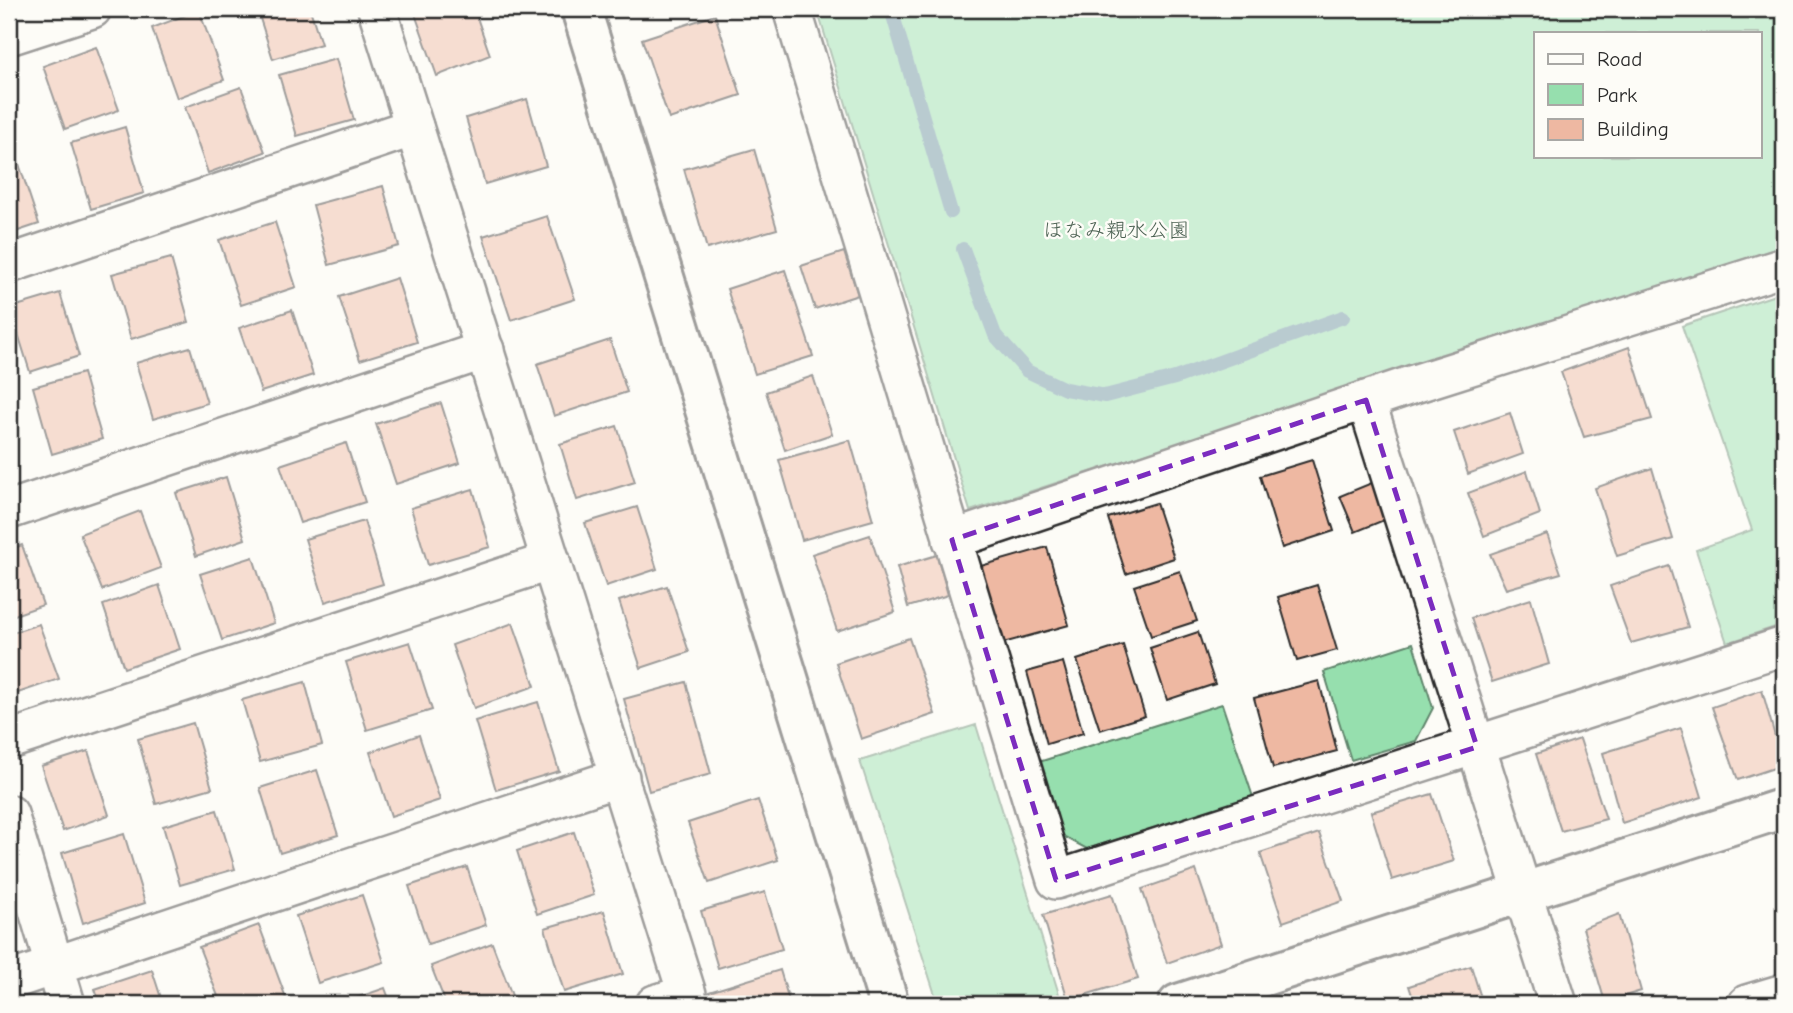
<svg xmlns="http://www.w3.org/2000/svg" width="1793" height="1013" viewBox="0 0 1793 1013" font-family="'Comic Neue','Klee One',sans-serif">
<style>
.green{fill:#96dfae;stroke:#60856c;stroke-width:2;fill-rule:evenodd}
.lines{fill:none;stroke-linecap:round;stroke-linejoin:round}
.stream{stroke:#6690a1;stroke-width:14}
.building{fill:#eeb8a2;stroke:#2b2b2b;stroke-width:2}
.minor-casing{stroke:#2b2b2b;stroke-width:42}
.tertiary-casing{stroke:#2b2b2b;stroke-width:44}
.minor{stroke:#fdfcf7;stroke-width:37}
.tertiary{stroke:#fdfcf7;stroke-width:38}
.marked{fill:none;stroke:#7b2cbf;stroke-width:5;stroke-dasharray:14 9;stroke-linejoin:round}
.labels{text-anchor:middle;stroke-width:5;stroke-linejoin:round;paint-order:stroke}
.park-label{font-size:21px;fill:#4b6152;stroke:#fdfcf7}
</style>
<rect width="100%" height="100%" fill="#fdfcf7"/>
<filter id="ink" filterUnits="userSpaceOnUse"><feTurbulence type="fractalNoise" baseFrequency=".0143" numOctaves="2"/><feDisplacementMap in="SourceGraphic" scale="14" xChannelSelector="R" yChannelSelector="G"/><feConvolveMatrix kernelMatrix="1 2 1 2 8 2 1 2 1" color-interpolation-filters="sRGB"/></filter>
<g filter="url(#ink)">
<!-- green -->
<g class="green">
<path d="M817,9h967v237l-814,265zM1536,33h224v123h-224z"/>
<polygon points="1784,292 1784,624 1727,643 1696,550 1752,530 1682,326"/>
<polygon points="1413,643 1433,708 1416,741 1351,760 1324,672"/>
<polygon points="1222,704 1253,797 1087,849 1061,835 1039,762"/>
<polygon points="976,725 1062,1004 938,1004 860,761"/>
</g>
<g class="lines">
<!-- stream -->
<g class="stream">
<polyline points="891,9 951,212"/>
<polyline points="963,249 995,335 1027,371 1065,389 1105,396 1175,378 1343,317"/>
</g>
</g>
<!-- building -->
<g class="building">
<polygon points="257,9 310,9 321,44 273,59"/>
<polygon points="430,9 474,9 490,55 437,76 415,14"/>
<polygon points="199,10 224,80 177,98 152,28"/>
<polygon points="715,15 741,95 669,119 642,39"/>
<polygon points="96,47 119,110 65,129 43,66"/>
<polygon points="336,59 354,120 297,136 279,75"/>
<polygon points="241,87 265,152 208,173 185,107"/>
<polygon points="527,99 546,166 485,184 466,118"/>
<polygon points="9,114 18,143 9,145"/>
<polygon points="125,127 144,193 91,209 71,143"/>
<polygon points="754,149 777,229 707,249 684,169"/>
<polygon points="17,158 39,224 9,234 9,161"/>
<polygon points="383,186 399,246 329,265 313,205"/>
<polygon points="547,216 575,299 511,320 483,236"/>
<polygon points="275,222 296,287 241,305 219,240"/>
<polygon points="844,252 858,295 815,309 801,266"/>
<polygon points="171,258 189,322 131,339 112,274"/>
<polygon points="785,270 813,356 755,374 727,289"/>
<polygon points="397,278 417,342 360,360 339,297"/>
<polygon points="60,293 79,356 30,372 10,308"/>
<polygon points="292,310 313,375 261,392 239,328"/>
<polygon points="610,340 627,392 554,416 537,364"/>
<polygon points="190,347 207,403 153,419 136,363"/>
<polygon points="1629,347 1652,419 1584,437 1561,372"/>
<polygon points="83,373 102,439 52,454 33,387"/>
<polygon points="813,376 832,434 785,450 766,392"/>
<polygon points="441,403 460,463 396,484 376,424"/>
<polygon points="1510,413 1523,454 1468,474 1454,432"/>
<polygon points="617,426 635,482 577,500 560,444"/>
<polygon points="850,440 873,520 802,540 779,460"/>
<polygon points="346,443 365,502 300,523 280,465"/>
<polygon points="1312,460 1334,531 1282,548 1260,476"/>
<polygon points="1652,468 1673,539 1617,556 1595,488"/>
<polygon points="1527,471 1540,514 1484,536 1468,493"/>
<polygon points="226,477 245,539 196,556 176,493"/>
<polygon points="1374,482 1389,518 1355,532 1340,496"/>
<polygon points="473,489 490,547 428,565 411,508"/>
<polygon points="1156,503 1174,558 1126,574 1108,518"/>
<polygon points="637,507 657,569 606,586 585,523"/>
<polygon points="140,511 161,568 102,590 80,534"/>
<polygon points="364,521 383,584 325,602 305,539"/>
<polygon points="1547,534 1561,573 1506,589 1490,554"/>
<polygon points="870,535 895,612 837,631 812,554"/>
<polygon points="22,545 43,605 9,617 9,550"/>
<polygon points="1047,547 1069,625 1003,643 981,566"/>
<polygon points="937,555 948,595 908,607 897,567"/>
<polygon points="253,557 274,623 222,640 200,574"/>
<polygon points="1669,566 1688,627 1631,643 1610,586"/>
<polygon points="1180,571 1197,621 1151,636 1134,586"/>
<polygon points="159,585 180,649 124,668 103,605"/>
<polygon points="1317,585 1337,650 1297,661 1278,597"/>
<polygon points="667,586 689,652 641,668 619,601"/>
<polygon points="1531,599 1549,664 1492,682 1471,618"/>
<polygon points="513,623 535,686 474,708 452,645"/>
<polygon points="39,624 59,679 9,696 9,634"/>
<polygon points="1198,632 1215,684 1167,700 1150,648"/>
<polygon points="909,638 935,714 861,739 836,663"/>
<polygon points="410,642 432,710 367,730 346,662"/>
<polygon points="1123,645 1145,716 1100,730 1077,660"/>
<polygon points="1063,662 1083,733 1047,744 1027,672"/>
<polygon points="1319,681 1337,751 1273,768 1254,698"/>
<polygon points="305,682 322,745 260,762 242,700"/>
<polygon points="686,682 711,774 649,791 624,699"/>
<polygon points="1762,690 1783,765 1738,780 1712,707"/>
<polygon points="538,702 559,771 496,790 475,721"/>
<polygon points="193,723 212,788 156,804 138,739"/>
<polygon points="1681,728 1702,797 1622,823 1603,753"/>
<polygon points="419,735 440,800 391,816 370,752"/>
<polygon points="1580,739 1606,819 1561,831 1536,754"/>
<polygon points="88,751 109,815 63,831 41,766"/>
<polygon points="317,770 338,835 280,853 260,788"/>
<polygon points="1432,794 1454,861 1392,880 1371,812"/>
<polygon points="758,800 778,860 709,883 688,823"/>
<polygon points="217,810 235,869 180,885 163,826"/>
<polygon points="574,832 594,895 537,914 517,851"/>
<polygon points="1319,833 1343,901 1283,922 1260,853"/>
<polygon points="124,834 145,903 83,923 62,853"/>
<polygon points="1784,865 1784,892 1777,867"/>
<polygon points="467,867 486,925 428,944 409,886"/>
<polygon points="1196,870 1221,944 1167,963 1142,889"/>
<polygon points="765,892 782,949 718,968 701,911"/>
<polygon points="1112,894 1138,979 1068,1000 1043,915"/>
<polygon points="362,895 384,962 318,983 296,916"/>
<polygon points="604,911 623,974 564,992 545,928"/>
<polygon points="1619,914 1641,991 1605,1002 1583,928"/>
<polygon points="259,925 286,998 269,1004 221,1004 199,947"/>
<polygon points="492,943 514,1001 505,1004 446,1004 431,966"/>
<polygon points="1471,966 1483,1004 1415,1004 1409,986"/>
<polygon points="152,970 163,1004 100,1004 95,989"/>
<polygon points="780,970 790,1004 712,1004 709,992"/>
<polygon points="385,988 391,1004 339,1004"/>
</g>
<g class="lines">
<defs>
<g id="minor">
<polyline points="377,9 687,994 655,1004"/>
<polyline points="792,9 1056,880 1784,646"/>
<polyline points="9,36 92,9"/>
<polyline points="9,264 414,127"/>
<polyline points="1366,400 1558,1004"/>
<polyline points="9,510 485,350"/>
<polyline points="952,540 1414,384 1784,267"/>
<polyline points="9,740 551,561"/>
<polyline points="9,814 66,1004"/>
<polyline points="9,981 620,777"/>
<polyline points="1747,1004 1784,993"/>
</g>
<g id="tertiary">
<polyline points="581,9 889,1004"/>
<polyline points="1178,1004 1784,808"/>
</g>
</defs>
<!-- minor casing -->
<use href="#minor" class="minor-casing"/>
<!-- tertiary casing -->
<use href="#tertiary" class="tertiary-casing"/>
<!-- minor -->
<use href="#minor" class="minor"/>
<!-- tertiary -->
<use href="#tertiary" class="tertiary"/>
</g>
</g>
<!-- marked area -->
<path d="M0 0H1793V1013H0ZM1366,400l111,347 -421,133 -104,-340z" fill="#fdfcf7" fill-opacity=".55" fill-rule="evenodd"/>
<path class="marked" d="M1366,400l111,347 -421,133 -104,-340z"/>
<g class="labels">
<!-- park labels -->
<g class="park-label">
<text x="1116" y="237">ほなみ親水公園</text>
</g>
</g>
<!-- margin -->
<rect width="1793" height="1013" fill="none" stroke="#fdfcf7" stroke-width="35"/>
<rect x="18" y="18" width="1758" height="978" fill="none" stroke="#2b2b2b" stroke-width="2.5" filter="url(#ink)"/>
<!-- legend -->
<rect x="1534" y="32" width="228" height="126" fill="#fdfcf7" stroke="#a9a8a5" stroke-width="2"/>
<rect x="1548" y="54" width="35" height="10" fill="#fdfcf7" stroke="#a9a8a5" stroke-width="2"/>
<text x="1597" y="66" font-size="21" fill="#2b2b2b">Road</text>
<rect x="1548" y="84" width="35" height="21" fill="#96dfae" stroke="#a9a8a5" stroke-width="2"/>
<text x="1597" y="102" font-size="21" fill="#2b2b2b">Park</text>
<rect x="1548" y="119" width="35" height="21" fill="#eeb8a2" stroke="#a9a8a5" stroke-width="2"/>
<text x="1597" y="136" font-size="21" fill="#2b2b2b">Building</text>
</svg>
